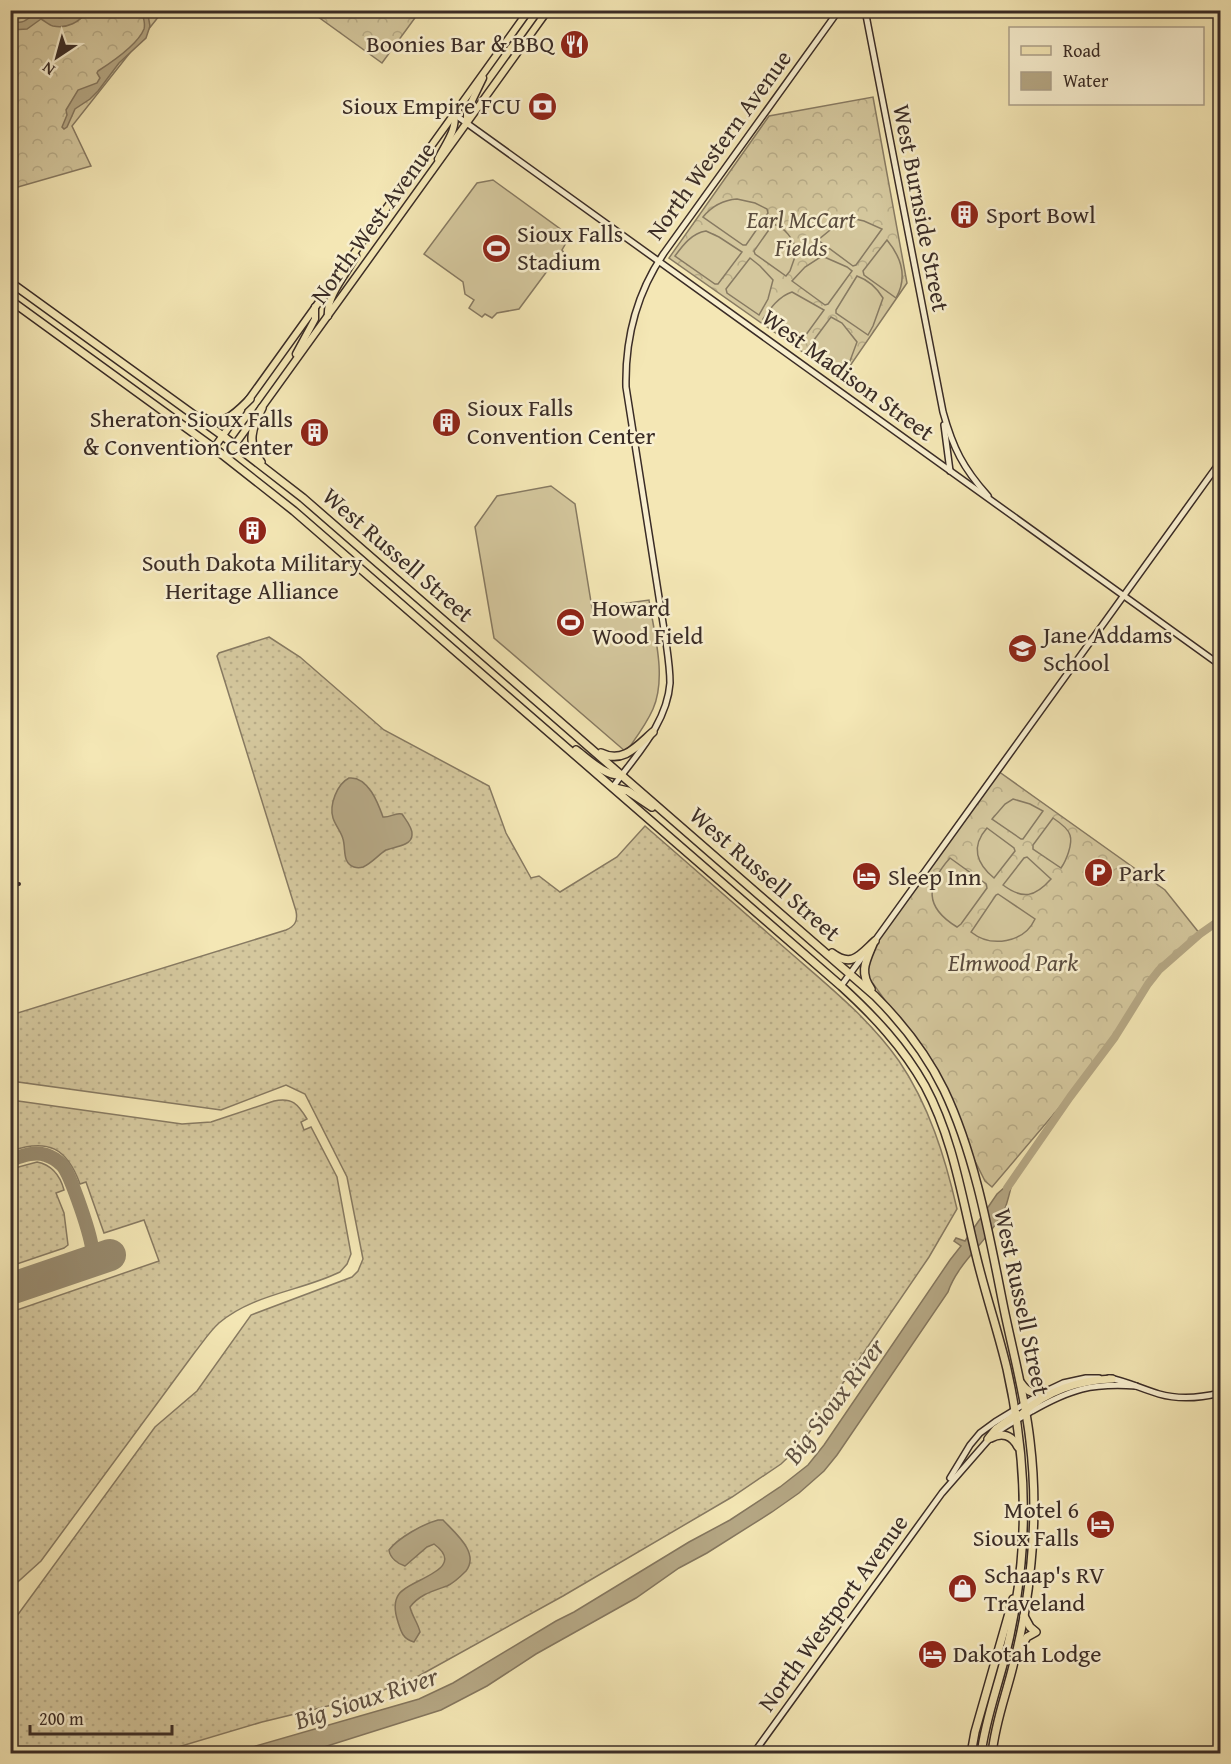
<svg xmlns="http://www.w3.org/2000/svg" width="1231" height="1764" viewBox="0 0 1231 1764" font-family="'Gentium Book Plus',serif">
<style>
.grass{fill:url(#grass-dots);stroke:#877a62;stroke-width:1.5}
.forest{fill:url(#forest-crowns);stroke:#877a62;stroke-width:1.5}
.pitch{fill:#d4c79d;stroke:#877a62;stroke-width:1.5}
.water{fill:#b5a784;stroke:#84765e;stroke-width:1.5}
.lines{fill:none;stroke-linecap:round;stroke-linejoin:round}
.stream{stroke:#84765e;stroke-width:1.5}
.river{stroke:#b5a784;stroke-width:8}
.taxiway{stroke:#978a6e;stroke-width:14}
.runway{stroke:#978a6e;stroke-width:32}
.secondary-casing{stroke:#3a2c26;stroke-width:8}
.primary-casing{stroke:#3a2c26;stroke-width:9}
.highway-casing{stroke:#3a2c26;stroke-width:10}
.secondary{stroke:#f8efcf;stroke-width:5}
.primary{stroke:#f4e7b5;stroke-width:6}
.highway{stroke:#f4e7b5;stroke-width:7}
.rail-casing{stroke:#3a2c26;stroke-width:4}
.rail{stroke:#f8efcf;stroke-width:1.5;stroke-dasharray:4.5;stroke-linecap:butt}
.labels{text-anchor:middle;stroke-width:5;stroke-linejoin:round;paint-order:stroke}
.poi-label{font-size:24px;fill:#3a2c26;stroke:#f8efcf;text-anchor:start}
.street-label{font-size:24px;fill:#3a2c26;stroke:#f8efcf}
.park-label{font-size:24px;font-style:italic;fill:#594b3e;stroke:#f8efcf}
.water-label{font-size:26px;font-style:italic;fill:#5f5142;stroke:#f8efcf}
</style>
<defs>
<pattern id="grass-dots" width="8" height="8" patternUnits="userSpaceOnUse" patternTransform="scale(1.5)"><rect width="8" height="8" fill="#d4c79d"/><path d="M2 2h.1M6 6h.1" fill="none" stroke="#b7ab87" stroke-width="1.8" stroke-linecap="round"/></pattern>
<pattern id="forest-crowns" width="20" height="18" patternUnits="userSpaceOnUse" patternTransform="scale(1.5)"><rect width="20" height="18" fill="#d4c79d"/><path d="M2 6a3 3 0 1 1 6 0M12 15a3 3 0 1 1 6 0" fill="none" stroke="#b7ab87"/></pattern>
</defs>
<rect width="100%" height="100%" fill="#f4e7b5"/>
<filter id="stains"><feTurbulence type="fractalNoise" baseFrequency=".00333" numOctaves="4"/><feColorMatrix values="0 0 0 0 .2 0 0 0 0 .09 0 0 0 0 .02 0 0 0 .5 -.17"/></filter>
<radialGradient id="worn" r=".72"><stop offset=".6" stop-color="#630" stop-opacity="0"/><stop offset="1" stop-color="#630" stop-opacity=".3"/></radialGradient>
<!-- grass -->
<g class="grass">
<path d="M269,637l31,20 84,73 105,56 17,47 25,45 8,-2 21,16 57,-35 28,-31c47,41 94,82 141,123 40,35 82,68 113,112 30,44 46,96 58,148l-28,48 -129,189 -19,18 -49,33 -169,99 -148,82 -50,19 -103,25 -104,31h-147v-129l144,-197 42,-36 54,-76 101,-38 6,-6 5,-12 -16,-82 -42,-83 -19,-9 -65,25 -210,-29v-66l275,-85c9,-4 12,-9 10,-19l-79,-255 2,-3z"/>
<path d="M11,1100l171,24 29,-2 63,-21c18,-4 24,3 33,18l-6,3 3,8 7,-3 26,50 14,77 -4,10 -7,8c-39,19 -87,22 -121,51 -9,8 -16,19 -24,29l-143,194 -11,15 -30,27v-276l148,-51 -15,-41 -40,13 -18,-51 -6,2c-13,-36 -32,-46 -69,-33z"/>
<path d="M37,1162c15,3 23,13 27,28l-8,3 8,20 4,32 -4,3 -53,18v-97z"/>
</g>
<!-- forest -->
<g class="forest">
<polygon points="11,11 163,11 72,126 91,166 11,189"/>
<polygon points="310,11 420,11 382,63"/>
<polygon points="873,97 907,283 841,379 669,258 769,116"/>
<polygon points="998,771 1165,890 1200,934 1159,970 1148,984 1115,1037 1087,1075 992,1187 985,1181 963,1137 938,1079 907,1031 864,971 875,941"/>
</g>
<!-- pitch -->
<g class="pitch">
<polygon points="493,180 570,236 562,250 564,253 558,260 556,259 519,309 497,313 492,318 485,314 482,317 469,308 474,300 465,294 463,282 424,254 477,183"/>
<path d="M737,199l18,4 12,6 1,4 -22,32h-3l-40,-28c9,-11 20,-17 34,-18z"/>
<polygon points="846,217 864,221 882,229 856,265 853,266 818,240"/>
<path d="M773,224c12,3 20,15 24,27l-7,20 -4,5 -31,-22 -1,-3z"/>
<path d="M706,231l13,6 23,15 -24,32h-3l-40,-28c8,-11 17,-23 31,-25z"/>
<path d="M887,240c14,17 21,37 9,58l-32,-23 -1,-4z"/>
<polygon points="822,256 847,267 852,271 828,304 825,305 792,281 805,267"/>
<polygon points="750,258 760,266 773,280 768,299 759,315 727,293 726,289"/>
<path d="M857,276c11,4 20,12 26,22l-10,28 -5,9 -32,-22v-3z"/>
<path d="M792,292l32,18 -24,33h-3l-34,-24c7,-10 16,-23 29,-27z"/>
<polygon points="831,317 842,323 857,342 850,361 840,374 809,352 808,348"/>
<path d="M551,486l24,18 17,104 57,-8c5,33 18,77 4,109 -7,16 -18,30 -27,43l-132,-114 -19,-111 22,-31z"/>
<polygon points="1013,799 1030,804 1043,811 1023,839 1021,839 992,819 1005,804"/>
<path d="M1053,818c6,4 15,10 17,17 3,9 -4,26 -9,33l-28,-19v-4z"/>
<path d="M987,828l27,20 1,3 -21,27c-17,-14 -24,-31 -7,-50z"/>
<path d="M1027,857l24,22c-16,18 -28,21 -48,6l21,-27z"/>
<path d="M950,858l36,26 1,4 -26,36 -4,3c-33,-20 -31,-42 -7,-69z"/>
<path d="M998,894l37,25c-11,24 -44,29 -64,13l25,-37z"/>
</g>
<!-- water -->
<g class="water">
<path d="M142,10l39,1 -32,2 -1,2 2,11 -4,12 -27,25 -21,28 -8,8 -15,10 -8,18 -3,2 -2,-2 5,-12 -1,-5 12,-20 19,-7 3,-5 -3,-5 1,-2c14,-9 40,-27 46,-42 2,-7 -2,-13 -2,-19z"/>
<path d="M78,11h9c-7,11 -20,18 -34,15 -4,-1 -8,-5 -12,-7l-14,10 -16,1v-10c11,6 17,-1 25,-8 18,-3 18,15 42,-1z"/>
<path d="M349,778c19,-2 29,25 34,39 7,1 12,-5 19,-3 4,6 11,14 10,21 0,11 -19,12 -26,15 -8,5 -14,13 -23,17 -3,1 -6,1 -9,0 -12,-4 -8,-18 -11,-28 -2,-8 -8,-14 -10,-21 -4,-13 4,-34 16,-40z"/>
<path d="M1013,1180c-3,10 -5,22 -9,31 -15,29 -46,51 -56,81l-111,163 -13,16 -25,22 -27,19 -65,41 -28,15 -43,30 -100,56 -49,32 -46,24 -136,43 -77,1 191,-55 34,-16 103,-62 18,-9 115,-70 41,-22 50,-33 28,-22 16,-20 126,-185 11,-14 -7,-5 2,-3 9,3 32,-47z"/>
<path d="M438,1520h5c12,13 37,33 23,51 -6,6 -12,12 -19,15 -14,5 -27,8 -37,21 2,9 8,16 10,25l-6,10c-11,-3 -13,-10 -16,-20 -3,-9 -5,-20 1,-28 10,-15 70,-24 35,-50l-7,3 -22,19c-7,-2 -15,-8 -16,-16 9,-12 34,-26 49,-30z"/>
</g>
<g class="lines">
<!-- stream -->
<polyline class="stream" points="410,1750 415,1754"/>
<!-- river -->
<polyline class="river" points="1007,1188 1070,1097 1115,1037 1148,984 1159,970 1200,934 1220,920"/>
<!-- taxiway -->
<path class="taxiway" d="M10,1160c12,-4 24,-9 36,-5 6,2 12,6 16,10 8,8 32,77 30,87 -1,5 -4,9 -7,12"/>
<!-- runway -->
<polyline class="runway" points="10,1289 110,1255"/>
<defs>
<g id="secondary">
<path d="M865,10l78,402c10,36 20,56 45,84"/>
<polyline points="454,114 1220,665"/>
<polyline points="944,425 950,471"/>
<path d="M613,787c22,-31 54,-63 57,-104 0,-14 -2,-27 -4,-41l-40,-255c-1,-49 10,-93 38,-134l175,-243"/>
<polyline points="874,942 1220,462"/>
<polyline points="841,986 866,952"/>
<path d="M1109,1378c17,3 33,11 50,16 21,6 41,4 61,-1"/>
<path d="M999,1431c11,-8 22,-13 33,-20 39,-22 59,-28 104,-25"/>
<polyline points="950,1478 970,1445 980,1433 995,1422 1044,1392 1063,1383 1086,1378 1099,1378"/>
<polyline points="753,1754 942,1493 990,1438"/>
</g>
<g id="primary">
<polyline points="467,124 467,111 483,78"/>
<path d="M438,159c6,-13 20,-30 16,-45"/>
<path d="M328,316c-2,-19 19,-43 28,-60"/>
<polyline points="296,354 315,319 315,307"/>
<polyline points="247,402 529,10"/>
<polyline points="214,448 241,410"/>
<polyline points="226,457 548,10"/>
</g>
<g id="highway">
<path d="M10,282l213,154 80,62 572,498c28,28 52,59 69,94 31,65 45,144 59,214 9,45 22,91 27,137 5,41 5,82 1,122 -3,35 -9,69 -18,103 -7,29 -18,57 -21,88"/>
<path d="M10,300l204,148 80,63 547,475c33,30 62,61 84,100 28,52 37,112 51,169 9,38 22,76 31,114 14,63 20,130 14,194 -3,33 -9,66 -17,98 -8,31 -19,61 -23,93"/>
<path d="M201,417c23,10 33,-2 49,-18"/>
<path d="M261,462c-15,-18 -9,-35 1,-54"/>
<path d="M576,750c12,9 30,27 46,25"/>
<path d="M601,753c22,11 36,-7 52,-21"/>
<polyline points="615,788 628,791 652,807"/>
<path d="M832,953c20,15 28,2 43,-12"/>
<path d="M871,989c-12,-17 -5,-28 2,-45"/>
<path d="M1021,1383c6,9 13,12 23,9"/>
<path d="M1022,1414c23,-23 58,-34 90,-35"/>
<path d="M991,1438c11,-6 21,-3 27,9"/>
<polyline points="988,1439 996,1429 1017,1414"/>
<polyline points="1019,1650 1027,1637 1036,1632 1030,1627 1024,1616"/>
<polyline points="971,1754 975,1732 1013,1599"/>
</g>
</defs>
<!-- secondary casing -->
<use href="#secondary" class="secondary-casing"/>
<!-- primary casing -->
<use href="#primary" class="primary-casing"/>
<!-- highway casing -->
<use href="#highway" class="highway-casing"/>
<!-- secondary -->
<use href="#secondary" class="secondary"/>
<!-- primary -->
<use href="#primary" class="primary"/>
<!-- highway -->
<use href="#highway" class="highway"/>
<defs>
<polyline id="rail" points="10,885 19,884"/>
</defs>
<!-- rail casing -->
<use href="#rail" class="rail-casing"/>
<!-- rail -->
<use href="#rail" class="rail"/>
</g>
<!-- icons -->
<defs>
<symbol id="restaurant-disc" viewBox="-11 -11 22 22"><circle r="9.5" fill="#8f2418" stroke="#f8efcf"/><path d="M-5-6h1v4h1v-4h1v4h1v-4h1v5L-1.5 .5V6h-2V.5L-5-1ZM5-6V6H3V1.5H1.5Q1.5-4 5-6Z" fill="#fff"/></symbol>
<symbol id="bank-disc" viewBox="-11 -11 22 22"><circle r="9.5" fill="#8f2418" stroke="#f8efcf"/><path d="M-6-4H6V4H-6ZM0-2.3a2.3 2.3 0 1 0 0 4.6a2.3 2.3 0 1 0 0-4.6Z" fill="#fff"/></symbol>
<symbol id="building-disc" viewBox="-11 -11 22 22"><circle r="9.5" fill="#8f2418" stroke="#f8efcf"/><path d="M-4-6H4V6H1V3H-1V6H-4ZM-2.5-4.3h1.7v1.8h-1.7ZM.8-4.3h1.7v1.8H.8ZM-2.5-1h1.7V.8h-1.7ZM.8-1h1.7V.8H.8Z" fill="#fff"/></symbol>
<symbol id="stadium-disc" viewBox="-11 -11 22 22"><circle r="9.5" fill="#8f2418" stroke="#f8efcf"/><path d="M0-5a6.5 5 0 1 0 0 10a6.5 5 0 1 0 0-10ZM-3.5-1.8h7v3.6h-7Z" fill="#fff"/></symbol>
<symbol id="school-disc" viewBox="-11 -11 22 22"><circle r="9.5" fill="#8f2418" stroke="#f8efcf"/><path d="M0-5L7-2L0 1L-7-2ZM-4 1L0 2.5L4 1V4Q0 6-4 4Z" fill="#fff"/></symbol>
<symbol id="parking-disc" viewBox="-11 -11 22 22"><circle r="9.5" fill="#8f2418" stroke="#f8efcf"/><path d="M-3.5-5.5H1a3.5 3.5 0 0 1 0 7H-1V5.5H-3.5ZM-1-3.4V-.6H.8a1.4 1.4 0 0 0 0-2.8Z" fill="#fff"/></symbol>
<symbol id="hotel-disc" viewBox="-11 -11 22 22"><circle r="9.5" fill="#8f2418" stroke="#f8efcf"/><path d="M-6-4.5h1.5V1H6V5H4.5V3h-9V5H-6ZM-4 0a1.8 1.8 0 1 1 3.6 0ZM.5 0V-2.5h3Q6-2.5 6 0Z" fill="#fff"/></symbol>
<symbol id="shop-disc" viewBox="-11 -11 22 22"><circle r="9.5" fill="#8f2418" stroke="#f8efcf"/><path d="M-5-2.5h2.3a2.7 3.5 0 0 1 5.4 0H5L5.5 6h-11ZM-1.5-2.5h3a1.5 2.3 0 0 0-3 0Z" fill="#fff"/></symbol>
</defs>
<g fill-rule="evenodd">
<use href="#restaurant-disc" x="558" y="28" width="33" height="33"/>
<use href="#bank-disc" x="526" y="90" width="33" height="33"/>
<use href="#building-disc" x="948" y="198" width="33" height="33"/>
<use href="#stadium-disc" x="480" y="232" width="33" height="33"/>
<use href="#building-disc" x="430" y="406" width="33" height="33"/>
<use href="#building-disc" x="298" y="416" width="33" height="33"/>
<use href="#building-disc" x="236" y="514" width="33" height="33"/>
<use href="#stadium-disc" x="554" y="606" width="33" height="33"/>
<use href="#school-disc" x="1006" y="632" width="33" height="33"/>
<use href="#parking-disc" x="1082" y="856" width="33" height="33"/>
<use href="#hotel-disc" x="850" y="860" width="33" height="33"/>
<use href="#hotel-disc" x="1084" y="1508" width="33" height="33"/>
<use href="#shop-disc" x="946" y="1572" width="33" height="33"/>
<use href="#hotel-disc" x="916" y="1638" width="33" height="33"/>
</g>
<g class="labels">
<!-- poi labels -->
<g class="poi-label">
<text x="554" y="52" text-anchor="end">Boonies Bar &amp; BBQ</text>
<text x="521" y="114" text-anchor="end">Sioux Empire FCU</text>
<text x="986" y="223">Sport Bowl</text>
<text x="517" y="242">Sioux Falls<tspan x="517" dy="28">Stadium</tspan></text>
<text x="467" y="416">Sioux Falls<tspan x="467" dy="28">Convention Center</tspan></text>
<text x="293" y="427" text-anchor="end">Sheraton Sioux Falls<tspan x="293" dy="28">&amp; Convention Center</tspan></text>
<text x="252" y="571" text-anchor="middle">South Dakota Military<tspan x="252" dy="28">Heritage Alliance</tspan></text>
<text x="592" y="616">Howard<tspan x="592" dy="28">Wood Field</tspan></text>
<text x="1043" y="643">Jane Addams<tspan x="1043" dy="28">School</tspan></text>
<text x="1119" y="881">Park</text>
<text x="888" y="885">Sleep Inn</text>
<text x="1079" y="1518" text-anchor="end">Motel 6<tspan x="1079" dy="28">Sioux Falls</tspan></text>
<text x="984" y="1583">Schaap's RV<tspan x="984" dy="28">Traveland</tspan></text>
<text x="953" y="1662">Dakotah Lodge</text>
</g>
<!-- street labels -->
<g class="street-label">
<text transform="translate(719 145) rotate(-54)" y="8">North Western Avenue</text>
<text transform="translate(921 208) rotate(79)" y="8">West Burnside Street</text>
<text transform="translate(373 223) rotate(-54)" y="8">North West Avenue</text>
<text transform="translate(848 375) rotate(36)" y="8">West Madison Street</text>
<text transform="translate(398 555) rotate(41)" y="8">West Russell Street</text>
<text transform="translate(765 874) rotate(41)" y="8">West Russell Street</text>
<text transform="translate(1022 1302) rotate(78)" y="8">West Russell Street</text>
<text transform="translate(833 1613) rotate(-54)" y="8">North Westport Avenue</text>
</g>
<!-- park labels -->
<g class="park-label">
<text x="801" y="228">Earl McCart<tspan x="801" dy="28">Fields</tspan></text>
<text x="1013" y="971">Elmwood Park</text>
</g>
<!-- water labels -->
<g class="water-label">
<text transform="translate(834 1401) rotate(-53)" y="9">Big Sioux River</text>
<text transform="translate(366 1698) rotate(-18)" y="9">Big Sioux River</text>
</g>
</g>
<!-- margin -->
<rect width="1231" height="1764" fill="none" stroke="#f4e7b5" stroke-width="36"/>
<rect x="12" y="12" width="1207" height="1740" fill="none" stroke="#3a2c26" stroke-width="3"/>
<rect x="18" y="18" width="1195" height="1728" fill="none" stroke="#3a2c26" stroke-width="1.5"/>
<!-- legend -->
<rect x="1009" y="27" width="195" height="78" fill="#f8efcf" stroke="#aca18b" stroke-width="1.5"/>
<rect x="1021" y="46" width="30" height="9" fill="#f4e7b5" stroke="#aca18b" stroke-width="1.5"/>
<text x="1063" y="57" font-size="18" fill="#3a2c26">Road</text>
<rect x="1021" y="72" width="30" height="18" fill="#b5a784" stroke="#aca18b" stroke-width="1.5"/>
<text x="1063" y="87" font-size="18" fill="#3a2c26">Water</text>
<!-- north arrow -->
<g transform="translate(57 57) rotate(216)" stroke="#f8efcf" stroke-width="4.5" paint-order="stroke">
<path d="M0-4.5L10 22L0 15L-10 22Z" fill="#3a2c26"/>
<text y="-9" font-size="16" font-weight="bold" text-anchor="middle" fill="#3a2c26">N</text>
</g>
<!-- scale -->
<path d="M30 1725v9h142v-9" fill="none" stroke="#3a2c26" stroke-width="3"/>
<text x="39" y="1725" font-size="18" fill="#3a2c26" stroke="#f8efcf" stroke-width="4.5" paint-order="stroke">200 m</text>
<rect width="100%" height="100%" filter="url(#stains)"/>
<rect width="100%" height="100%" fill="url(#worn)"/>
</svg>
